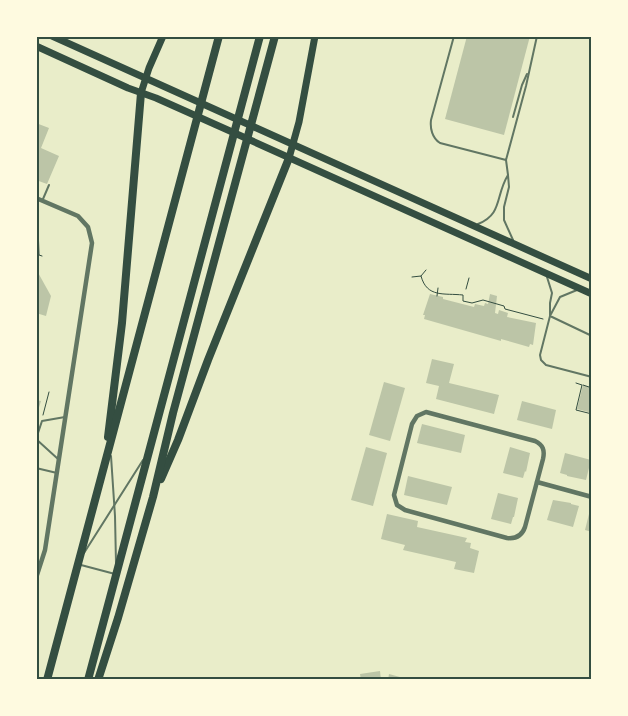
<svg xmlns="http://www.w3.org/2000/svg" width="628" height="716" viewBox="0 0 628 716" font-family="Jost,sans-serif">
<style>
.building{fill:#bcc5a7}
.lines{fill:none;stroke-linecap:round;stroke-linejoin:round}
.path{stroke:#344e41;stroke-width:1}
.service{stroke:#617663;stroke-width:2}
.minor{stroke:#617663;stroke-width:4.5}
.primary{stroke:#344e41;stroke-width:7}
.motorway{stroke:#344e41;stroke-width:8}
.neatline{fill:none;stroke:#344e41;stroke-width:2}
</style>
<rect width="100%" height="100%" fill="#e9edc9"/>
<!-- building -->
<g class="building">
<polygon points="467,36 530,36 504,135 445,119"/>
<polygon points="36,123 49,128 41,148 59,156 47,184 36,180"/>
<polygon points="36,269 51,296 46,316 36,313"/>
<polygon points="430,294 443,297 443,299 474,307 475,304 484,306 485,303 488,304 490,294 497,296 495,313 498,314 499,310 508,313 507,317 536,323 533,345 530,344 529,347 501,339 501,341 424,319 425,315 423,315"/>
<polygon points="432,359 454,364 449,383 499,395 494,414 436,399 439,386 426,383"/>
<polygon points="384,382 405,388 390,441 369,435"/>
<polygon points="583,385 592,388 592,413 577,409"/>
<polygon points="36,400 41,401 37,414 36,414"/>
<polygon points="522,401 556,410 552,429 517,420"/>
<polygon points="422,424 465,435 461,453 417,443"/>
<polygon points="366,447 387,453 373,506 351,500"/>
<polygon points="510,447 530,453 526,472 525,471 523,478 503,473"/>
<polygon points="565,453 591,460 586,480 567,476 567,475 560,473"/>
<polygon points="408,476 452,487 447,505 404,495"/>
<polygon points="498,493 518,498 514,517 513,517 511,524 491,519"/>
<polygon points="553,500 571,503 571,504 579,506 573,527 547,520"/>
<polygon points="590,510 592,510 592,532 585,530"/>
<polygon points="387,514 418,521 417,527 467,538 465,542 471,543 470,548 479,551 474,573 454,569 456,562 403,550 405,545 381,539"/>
<polygon points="380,671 381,680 361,680 360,674"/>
<polygon points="389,674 407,679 406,680 388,680"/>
</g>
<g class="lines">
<!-- path -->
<g class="path">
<polyline points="36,223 38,226 39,255 42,256"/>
<polyline points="421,276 426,270"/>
<path d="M412,277l9,-1c6,22 23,17 42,19v6l9,2 11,-3 21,6 1,3 38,10"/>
<polyline points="466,289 469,278"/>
<polyline points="437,296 438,288"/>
<polyline points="576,383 582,385 576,410 592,414"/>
<polyline points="583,385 592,388"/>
<polyline points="43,415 49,392"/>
</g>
<!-- service -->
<g class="service">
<path d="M454,36l-23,84c-1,8 1,18 9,23l66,17 20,-74 11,-50"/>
<polyline points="513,117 522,85 527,74"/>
<polyline points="506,160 508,175"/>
<polyline points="43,199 49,185"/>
<path d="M478,224c25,-10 17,-28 30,-49l1,12 -5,20v13l9,20"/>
<polyline points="547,277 552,293 550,303 550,316 540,355 541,360 546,365 592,377"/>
<polyline points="551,314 560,297 577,290"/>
<polyline points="550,316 592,336"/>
<polyline points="111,456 115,516 116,563"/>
<polyline points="58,459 36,439 42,421 65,417"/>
<polyline points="36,468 57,473"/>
<polyline points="84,553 143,460"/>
<polyline points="81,565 115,574"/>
</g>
<!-- minor -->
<g class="minor">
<polyline points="36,198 78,216 88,227 92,243 45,550 36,578"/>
<path d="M426,412l109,29c8,4 10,9 8,18l-18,68c-3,9 -9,12 -18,11l-102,-28 -8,-5 -3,-10 18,-71 5,-8z"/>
<polyline points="537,482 592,497"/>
</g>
<!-- primary -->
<g class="primary">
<polyline points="52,36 592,279"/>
<polyline points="36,46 128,88 156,98 230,131 592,294"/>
<polyline points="141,93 149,68 163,36"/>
<polyline points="289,158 299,122 315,36"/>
</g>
<!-- motorway -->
<g class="motorway">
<polyline points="108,437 122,323 141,93"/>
<polyline points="161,479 178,440 208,360 289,158"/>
<polyline points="47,680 219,36"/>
<polyline points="88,680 260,36"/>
<polyline points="98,680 118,618 153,497 173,413 275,36"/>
</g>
</g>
<!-- border -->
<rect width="628" height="716" fill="none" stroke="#fefae0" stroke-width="75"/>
<rect x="38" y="38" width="552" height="640" class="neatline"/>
</svg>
